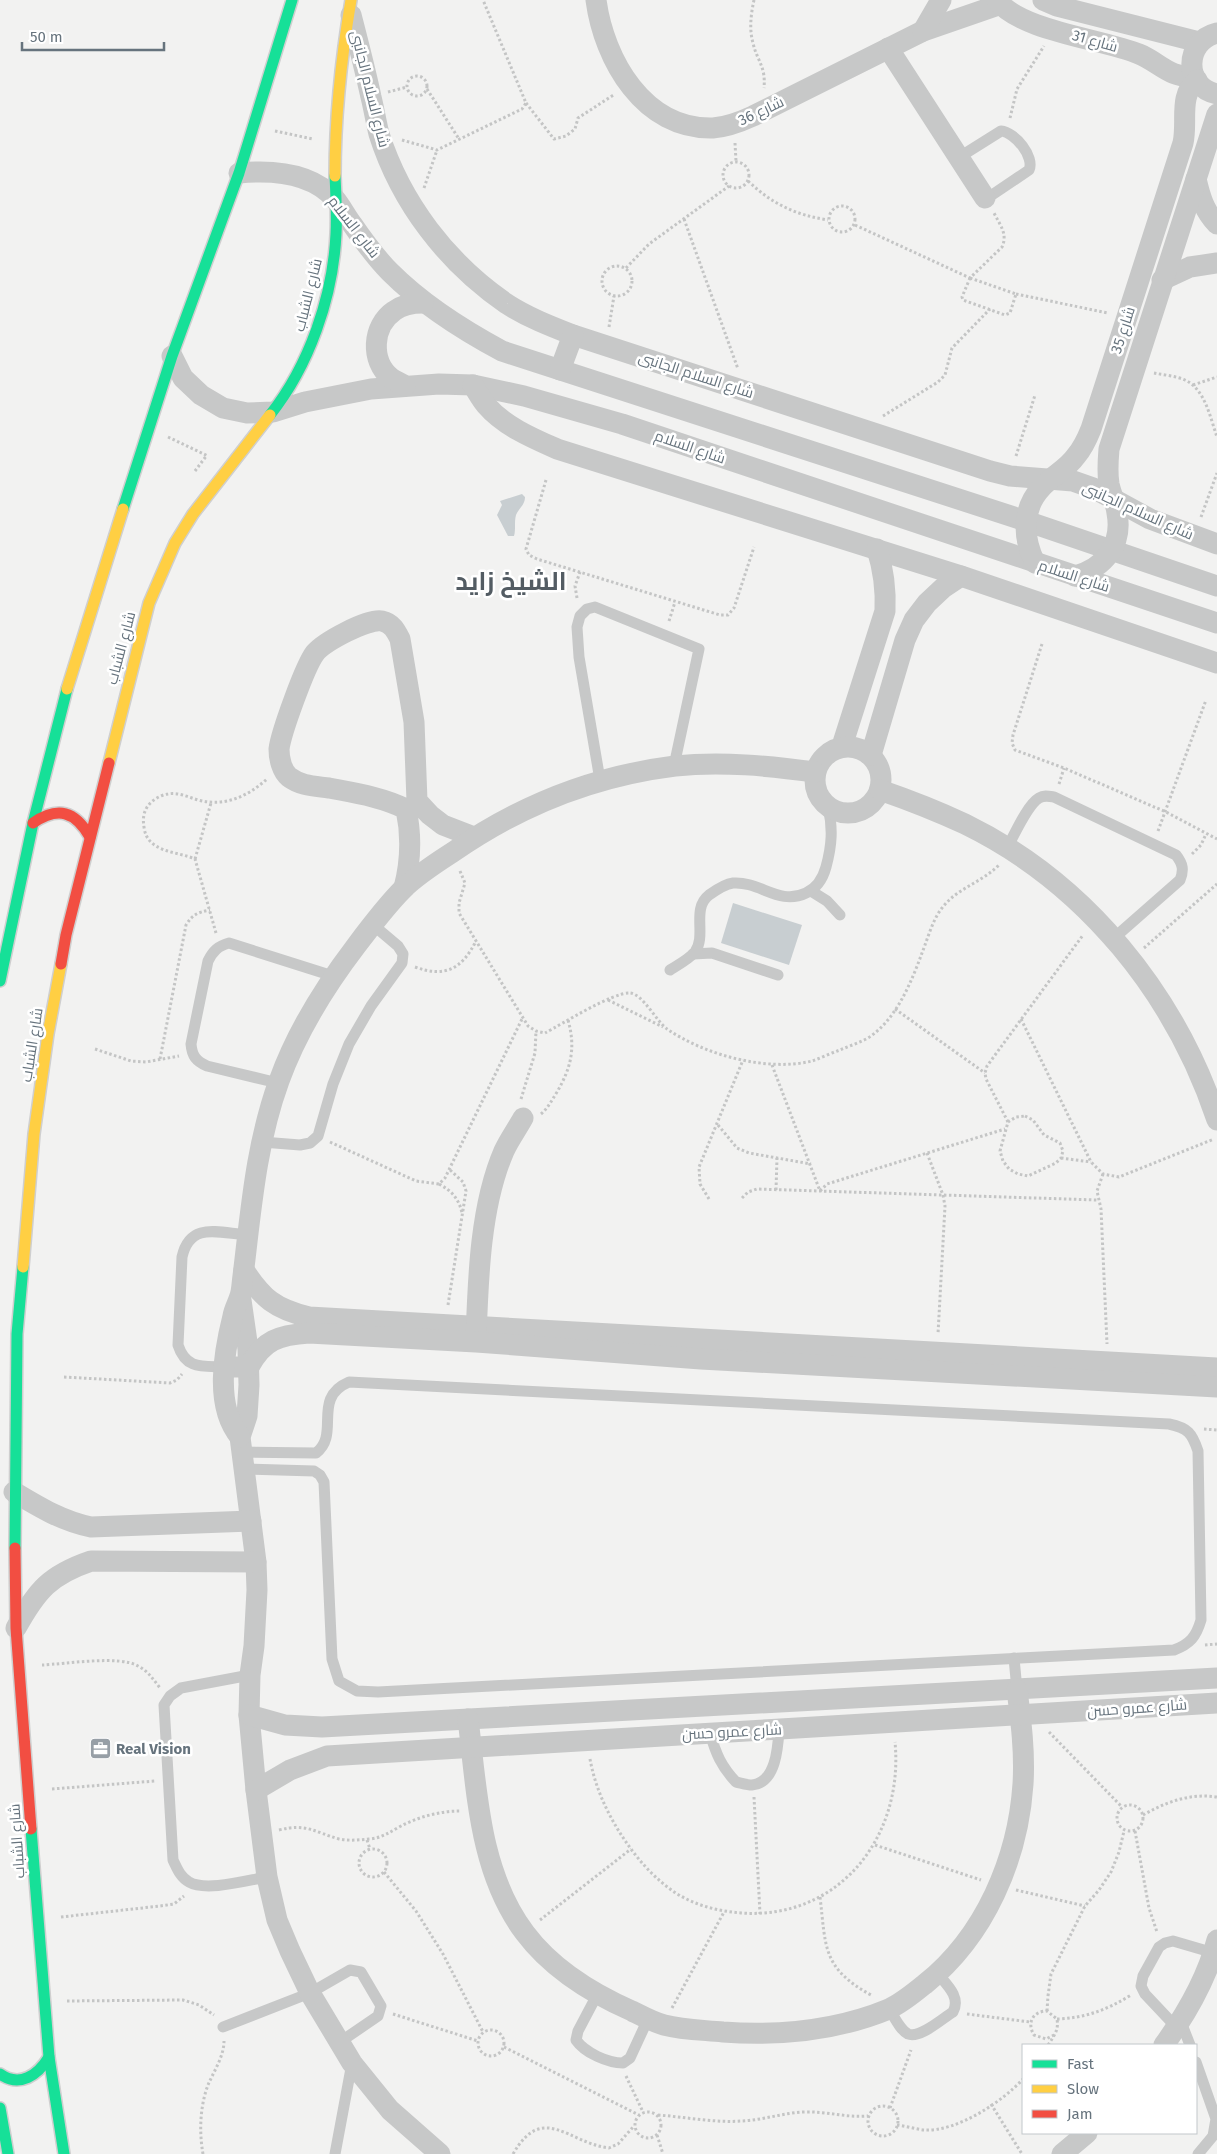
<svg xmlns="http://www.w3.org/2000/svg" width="1217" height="2154" viewBox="0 0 1217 2154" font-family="'Fira Sans',Cairo,sans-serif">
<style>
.water{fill:#c8ced1}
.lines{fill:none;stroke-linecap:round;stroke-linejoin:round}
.fast-casing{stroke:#cfcfcf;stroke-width:14}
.slow-casing{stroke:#cfcfcf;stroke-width:14}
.jam-casing{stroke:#cfcfcf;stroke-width:14}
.path{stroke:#c4c5c5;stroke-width:3;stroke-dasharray:2.5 2.5;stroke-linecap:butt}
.lane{stroke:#c7c8c8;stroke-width:11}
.street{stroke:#c7c8c8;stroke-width:21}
.fast{stroke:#16e098;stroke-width:11}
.slow{stroke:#ffcf43;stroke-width:11}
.jam{stroke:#f24e42;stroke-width:11}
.labels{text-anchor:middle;stroke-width:5;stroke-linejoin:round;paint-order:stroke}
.street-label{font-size:15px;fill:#66737d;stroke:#fff}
.poi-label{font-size:15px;font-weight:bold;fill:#66737d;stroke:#fff;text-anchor:start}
.town-label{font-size:25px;font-weight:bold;fill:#535c63;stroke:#fff}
</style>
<rect width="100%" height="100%" fill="#f2f2f1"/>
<!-- water -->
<g class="water">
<path d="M522,494l3,3c0,8 -6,11 -9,18 -2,7 0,14 -2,21h-6l-11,-21 5,-10 -2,-4z"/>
<polygon points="733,903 802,925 789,965 721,943"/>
</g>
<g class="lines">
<defs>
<g id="fast">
<path d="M270,415c39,-49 63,-118 66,-181 1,-19 0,-39 -1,-58"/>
<polyline points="123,509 172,356 239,173 292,0"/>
<polyline points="0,981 33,823 67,689"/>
<polyline points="15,1548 17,1334 23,1267"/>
<polyline points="31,1829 49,2057 64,2154"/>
<path d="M0,2074c20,14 38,1 49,-17"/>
<polyline points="0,2108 8,2154"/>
</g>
<g id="slow">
<path d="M335,176c0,-59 6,-117 16,-176"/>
<polyline points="67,689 123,509"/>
<polyline points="109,763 149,603 175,543 193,514 270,415"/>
<polyline points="23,1267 34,1134 48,1034 61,964"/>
</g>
<g id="jam">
<path d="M33,823c25,-17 42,-12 57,14"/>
<polyline points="61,964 66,935 109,763"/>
<polyline points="15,1548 16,1628 31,1829"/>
</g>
</defs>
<!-- fast casing -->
<use href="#fast" class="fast-casing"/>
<!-- slow casing -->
<use href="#slow" class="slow-casing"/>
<!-- jam casing -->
<use href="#jam" class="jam-casing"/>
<!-- path -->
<g class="path">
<path d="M754,0c-3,14 -5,29 -1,43 4,18 13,23 11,45"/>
<circle cx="417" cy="86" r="10"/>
<polyline points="427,89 459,139"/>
<polyline points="388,92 407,87"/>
<polyline points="526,103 554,139 566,136 575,129 578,118 615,94"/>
<polyline points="1010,118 1017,89 1044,46"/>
<polyline points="275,131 313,139"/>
<polyline points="402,140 437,150 522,109 526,103 483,0"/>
<polyline points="735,143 736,161"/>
<circle cx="736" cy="175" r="13"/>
<path d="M748,181c24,23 48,34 80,39"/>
<polyline points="424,188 437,150"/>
<circle cx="842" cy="219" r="13"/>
<polyline points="684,219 738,369"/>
<path d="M855,225l115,53 32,-31c6,-13 -2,-22 -8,-34"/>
<circle cx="617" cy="281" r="15"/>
<polyline points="626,268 649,244 729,186"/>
<polygon points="970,278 1016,294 1010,313 1005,315 963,300 962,297"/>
<polyline points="1016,294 1108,313"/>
<polyline points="609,327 614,296"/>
<path d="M1154,373c10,2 22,3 31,7 20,9 25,37 32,57"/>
<polyline points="1193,385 1217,377"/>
<polyline points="883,416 938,382 945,375 952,348 990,309"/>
<polyline points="168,437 208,456"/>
<polyline points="1016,456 1035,395"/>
<polyline points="195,471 207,455"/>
<polyline points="546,480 526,549 529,555 537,559 720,615 728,615 734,608 754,547"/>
<polyline points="1201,517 1217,473"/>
<polyline points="577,598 575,586 580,572"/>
<polyline points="669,621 675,602"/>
<polyline points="1042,644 1013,735 1012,743 1015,750 1064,768 1166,812 1217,839"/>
<polyline points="1059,784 1064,768"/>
<polyline points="1158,831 1206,700"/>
<polyline points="1192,854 1201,845 1206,834"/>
<polyline points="195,859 211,803"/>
<path d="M460,871l5,12 -6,20v10l69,113 8,5 9,2c17,-9 68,-41 85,-40 13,1 26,28 37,36 38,26 100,43 145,32 9,-3 19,-8 28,-11 9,-4 19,-7 28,-12 28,-18 43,-55 54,-85 6,-15 10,-32 20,-45 15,-20 39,-25 57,-43"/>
<path d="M216,933l-21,-74c-18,-8 -48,-6 -51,-32 -1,-6 -1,-12 2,-18 4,-8 14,-14 22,-15 10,-2 20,3 30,6 26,7 49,-3 69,-21"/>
<polyline points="1144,948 1217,884"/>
<path d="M415,967c30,11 47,2 61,-26"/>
<polyline points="608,1000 663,1027"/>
<polyline points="895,1009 985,1073"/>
<polyline points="1021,1019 1091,1162 1103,1174 1119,1177 1214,1139"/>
<polyline points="95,1049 131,1061 146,1062 179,1056"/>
<path d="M160,1059l26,-134c6,-10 12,-13 24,-15"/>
<polyline points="772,1065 820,1191 827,1184 1005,1129"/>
<polyline points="521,1099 535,1053 536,1031"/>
<path d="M541,1114c7,-6 11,-14 16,-22 14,-24 19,-44 11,-72"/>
<polygon points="1025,1116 1033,1120 1044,1135 1060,1143 1063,1151 1061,1158 1056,1163 1028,1176 1018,1174 1009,1169 1003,1161 1000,1151 1008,1122 1016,1117"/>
<polyline points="1008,1122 986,1079 985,1073 987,1066 1083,935"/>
<polyline points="718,1125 737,1148 749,1153 811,1164"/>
<polyline points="330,1142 416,1181 439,1184 445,1178 522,1019"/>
<polyline points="927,1153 943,1195 945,1206 938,1334"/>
<polyline points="1061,1158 1091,1162"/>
<polyline points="1103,1174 1097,1191 1101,1209 1107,1344"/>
<path d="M439,1184c13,7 20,15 23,29"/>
<polyline points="776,1190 777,1158"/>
<polyline points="742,1198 748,1192 757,1189 1097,1200"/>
<polyline points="709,1199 700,1184 699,1167 743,1060"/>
<polyline points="448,1305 466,1191 463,1182 449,1169"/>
<polyline points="64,1377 170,1383 177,1380 182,1374"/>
<polyline points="1204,1429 1217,1430"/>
<polyline points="1205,1645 1217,1644"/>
<path d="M42,1665c23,-1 78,-10 96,1 10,5 15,13 22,22"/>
<polyline points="1049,1732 1122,1807"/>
<path d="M590,1759c5,28 17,54 32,77 13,20 28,38 48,53 20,15 46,22 71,24 98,7 163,-76 154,-171"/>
<polyline points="52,1789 155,1781"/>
<polyline points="754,1797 760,1914"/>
<circle cx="1130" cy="1818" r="13"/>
<path d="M1143,1815c23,-13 47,-22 74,-18"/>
<path d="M279,1830c28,-7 35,2 60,9 10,2 20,1 30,0 13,-1 21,-7 32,-13 17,-9 39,-15 59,-15"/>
<polyline points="1135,1831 1149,1908 1157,1932"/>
<polyline points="367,1840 370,1849"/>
<polyline points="875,1845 981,1880"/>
<circle cx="373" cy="1863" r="14"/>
<polyline points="384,1872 416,1911 443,1954 483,2032"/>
<polyline points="1016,1890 1085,1906"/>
<path d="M820,1897c6,50 2,71 51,98"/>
<polyline points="61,1917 160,1906 174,1904 184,1896"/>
<polyline points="540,1920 631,1849"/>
<polyline points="67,2001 183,2000 199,2005 214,2015"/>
<polyline points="672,2008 724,1912"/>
<polyline points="1047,2011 1048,1996 1051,1974 1085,1906 1099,1890 1111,1872 1119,1852 1124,1831"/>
<polyline points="393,2014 478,2041"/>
<polyline points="967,2014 1030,2022"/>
<path d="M1057,2019c28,-1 50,-9 74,-24"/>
<circle cx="491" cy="2043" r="13"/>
<path d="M1048,2045c6,-9 11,-15 9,-26l-10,-8c-13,0 -21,11 -13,24l12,4 8,-4"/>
<polyline points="504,2047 639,2115"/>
<polyline points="626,2076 643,2112"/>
<polyline points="991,2104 1022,2154"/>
<circle cx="883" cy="2121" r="15"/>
<polyline points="890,2108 911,2050"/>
<circle cx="648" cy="2125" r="13"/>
<path d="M658,2115c28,2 56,8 84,6 21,-1 41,-8 61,-9 24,-1 43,6 65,4"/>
<path d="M897,2125c9,1 18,4 27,5 33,2 78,-28 99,-51"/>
<polyline points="657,2135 663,2154"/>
<path d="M203,2154c-4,-22 -3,-48 5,-69 6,-14 16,-29 16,-44"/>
<path d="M513,2154c30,-52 55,-11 96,-6l9,-4 16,-18"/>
</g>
<!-- lane -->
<g class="lane">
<path d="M958,158l43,-27c14,1 34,26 28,39l-40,27 -4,1"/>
<polyline points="600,780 579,657 577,627 580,616 587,609 595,607 699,649 674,766"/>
<path d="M1007,848c7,-12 20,-43 32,-50 5,-3 9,-2 15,-1l122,58c7,9 8,15 4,25l-66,58"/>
<polyline points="811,891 827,901 840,915"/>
<polyline points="693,954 712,953 778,975"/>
<path d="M670,970c8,-5 19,-11 25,-18 12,-17 -4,-43 14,-57 7,-5 16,-11 24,-12 27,-2 46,23 73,10 11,-5 17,-15 20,-26 6,-22 7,-39 2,-60"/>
<path d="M278,1083l-71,-17c-11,-5 -15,-10 -16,-22l17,-83c5,-10 10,-15 21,-18l104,33"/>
<polyline points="262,1142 300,1145 310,1143 318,1136 333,1084 349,1044 371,1006 402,963 403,954 398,946 372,924"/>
<path d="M224,1367c-21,-1 -38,3 -46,-22l4,-88c8,-36 37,-24 65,-22"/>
<path d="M241,1452l75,1c25,-19 -5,-55 33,-71l820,42c19,4 23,9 29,27l3,169c-5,17 -11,24 -27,30l-796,42 -21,-1 -18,-10 -7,-22 -8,-177 -4,-7 -6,-4 -71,-2"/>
<polyline points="1014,1658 1017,1690"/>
<path d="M250,1675l-69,13 -11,8 -6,9 9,155c4,8 7,17 16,22 17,10 59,-2 78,-5"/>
<path d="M710,1733c6,21 11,33 26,49 5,1 11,3 16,3 24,-2 26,-38 27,-55"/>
<path d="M597,1995l-19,36 -2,9c9,13 32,23 47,23l7,-5 18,-39"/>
<path d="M889,2009c5,7 11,21 19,25 12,5 35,-16 45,-22 8,-15 -6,-27 -15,-38"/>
<polyline points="1181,2022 1190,2045"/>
<polyline points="223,2027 310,1993 350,1970 361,1972 381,2006 378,2016 340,2042"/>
<polyline points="1177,2028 1145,1994 1141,1986 1143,1976 1159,1947 1165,1943 1173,1941 1214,1953"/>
<polyline points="1196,2062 1216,2119 1213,2136 1198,2154"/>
<polyline points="335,2154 352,2063"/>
</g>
<!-- street -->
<g class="street">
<path d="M596,0c8,60 48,130 117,128 14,-1 27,-6 40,-12l170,-85 78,-27"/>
<path d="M997,0c23,31 106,39 142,54 20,8 31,25 55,22"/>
<polyline points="1043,0 1057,6 1199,42"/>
<path d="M351,15c7,27 14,54 20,82 3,12 5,25 8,37 22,69 68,129 128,170 20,13 43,22 66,31l417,136 20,5 63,5 20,7 57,31 67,25"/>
<polyline points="923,31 941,0"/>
<path d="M1217,33c-33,8 -34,54 0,61"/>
<polyline points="888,48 985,198"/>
<path d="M239,173c32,-3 72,-1 96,26 6,7 11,17 17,25 11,16 24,34 38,48 33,33 71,57 112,79l524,170 191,65"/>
<path d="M1196,179c4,17 8,32 21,45"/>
<polyline points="1162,280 1190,267 1217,263"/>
<polyline points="172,356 183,378 201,395 223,408 247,413 273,412 305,402 371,389 439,384 473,385 524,396 622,424 1217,623"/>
<polyline points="560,370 573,335"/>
<path d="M473,385c4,7 8,14 13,20 18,21 46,33 71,44l404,127 256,87"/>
<path d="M405,386c-4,-3 -10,-5 -14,-8 -21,-17 -19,-52 3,-67 9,-7 19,-8 29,-8"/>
<path d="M1035,563c-12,-25 -14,-54 7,-76 10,-11 25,-18 34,-31 7,-8 11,-17 15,-27l92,-286c5,-22 -5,-47 14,-63"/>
<path d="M1075,576c29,-8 48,-31 42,-63 -1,-10 -6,-19 -8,-29 -2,-12 -1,-23 0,-35l108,-335"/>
<path d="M842,746l43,-135c1,-22 -1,-40 -8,-62"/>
<circle cx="848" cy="780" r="33"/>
<polyline points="871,755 905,640 914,620 927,603 943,588 961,576"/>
<path d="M880,790c29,10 57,21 85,34 121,59 210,170 252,296"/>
<path d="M404,888c7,-27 8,-51 2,-79 -24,-12 -51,-16 -77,-21 -14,-2 -28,-2 -40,-11 -7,-6 -10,-18 -10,-28 2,-16 26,-83 36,-96 9,-11 53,-35 67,-32 10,2 14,10 18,18l14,83 3,79 13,14 13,10 31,12"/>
<path d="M244,1270c18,28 31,39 65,47l908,51"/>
<polyline points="241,1300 248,1349 249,1385 247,1416 240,1437 256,1562 257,1590 254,1646 250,1675 249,1715 256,1790 267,1877 277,1920 290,1951 310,1993 352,2063 390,2110 440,2154"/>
<path d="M476,1339c2,-59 4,-133 28,-188 5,-11 13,-22 19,-33"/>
<path d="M224,1367h25c14,-27 30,-32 60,-34l167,9 225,17 516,28"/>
<path d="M240,1437c-26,-31 -16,-85 -7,-121 1,-7 5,-13 7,-20 2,-6 2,-14 3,-20 8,-66 13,-132 36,-195 18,-50 45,-93 77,-135 15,-20 30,-40 47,-57 14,-14 33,-26 50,-37 66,-46 141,-76 222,-86 47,-5 94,0 140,6"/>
<path d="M14,1492c25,15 48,29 77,35l160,-6"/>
<path d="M16,1628c21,-38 34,-53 75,-67l165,1"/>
<polyline points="249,1715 285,1725 322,1727 1217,1678"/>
<path d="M468,1719c9,72 11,153 57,214 27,36 66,60 107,78 10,5 21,11 32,14 19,5 39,5 59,7 56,4 113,-1 166,-23 13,-6 25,-16 36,-25 60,-48 93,-125 98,-200 2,-32 -2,-63 -6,-94"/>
<path d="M256,1790l34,-20 37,-14c297,-18 593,-35 890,-53"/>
<path d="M1164,2045c23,-32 43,-67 53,-105"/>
<polyline points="1062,2154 1087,2133"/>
</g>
<!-- fast -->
<use href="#fast" class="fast"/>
<!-- slow -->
<use href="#slow" class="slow"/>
<!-- jam -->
<use href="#jam" class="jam"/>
</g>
<!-- icons -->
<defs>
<symbol id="office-square" viewBox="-11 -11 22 22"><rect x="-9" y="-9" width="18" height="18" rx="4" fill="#979fa6" stroke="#fff"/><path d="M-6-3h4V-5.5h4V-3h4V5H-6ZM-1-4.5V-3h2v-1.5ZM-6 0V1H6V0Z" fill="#fff"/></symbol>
</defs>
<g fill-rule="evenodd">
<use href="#office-square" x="88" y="1736" width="25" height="25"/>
</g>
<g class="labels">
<!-- street labels -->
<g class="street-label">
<text transform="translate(1095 41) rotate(16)" y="5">شارع 31</text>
<text transform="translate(370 89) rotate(76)" y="5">شارع السلام الجانبى</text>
<text transform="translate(761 111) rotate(-25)" y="5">شارع 36</text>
<text transform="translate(354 227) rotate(52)" y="5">شارع السلام</text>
<text transform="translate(308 295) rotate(-76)" y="5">شارع الشباب</text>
<text transform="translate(1123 330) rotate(-72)" y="5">شارع 35</text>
<text transform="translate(696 375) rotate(18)" y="5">شارع السلام الجانبى</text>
<text transform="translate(690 447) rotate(19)" y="5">شارع السلام</text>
<text transform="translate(1138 511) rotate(24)" y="5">شارع السلام الجانبى</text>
<text transform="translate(1074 576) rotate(18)" y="5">شارع السلام</text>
<text transform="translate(121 648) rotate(-75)" y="5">شارع الشباب</text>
<text transform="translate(32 1045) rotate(-81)" y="5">شارع الشباب</text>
<text transform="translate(1137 1708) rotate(-4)" y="5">شارع عمرو حسن</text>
<text transform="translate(732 1732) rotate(-3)" y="5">شارع عمرو حسن</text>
<text transform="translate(17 1841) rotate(-94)" y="5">شارع الشباب</text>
</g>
<!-- poi labels -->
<g class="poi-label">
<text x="116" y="1754">Real Vision</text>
</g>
<!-- town labels -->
<g class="town-label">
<text x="511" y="590">الشيخ زايد</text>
</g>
</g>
<!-- legend -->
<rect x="1022" y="2044" width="175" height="90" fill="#ffffff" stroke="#c2c7cb"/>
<rect x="1032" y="2060" width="25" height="8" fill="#16e098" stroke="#c2c7cb"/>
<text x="1067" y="2069" font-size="15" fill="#66737d">Fast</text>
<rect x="1032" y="2085" width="25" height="8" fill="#ffcf43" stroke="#c2c7cb"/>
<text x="1067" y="2094" font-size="15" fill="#66737d">Slow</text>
<rect x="1032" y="2110" width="25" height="8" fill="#f24e42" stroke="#c2c7cb"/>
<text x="1067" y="2119" font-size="15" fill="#66737d">Jam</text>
<!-- scale -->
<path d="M22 42v8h142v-8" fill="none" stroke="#66737d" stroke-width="2.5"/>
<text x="30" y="42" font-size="15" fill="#66737d" stroke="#ffffff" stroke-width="4" paint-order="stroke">50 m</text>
</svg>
